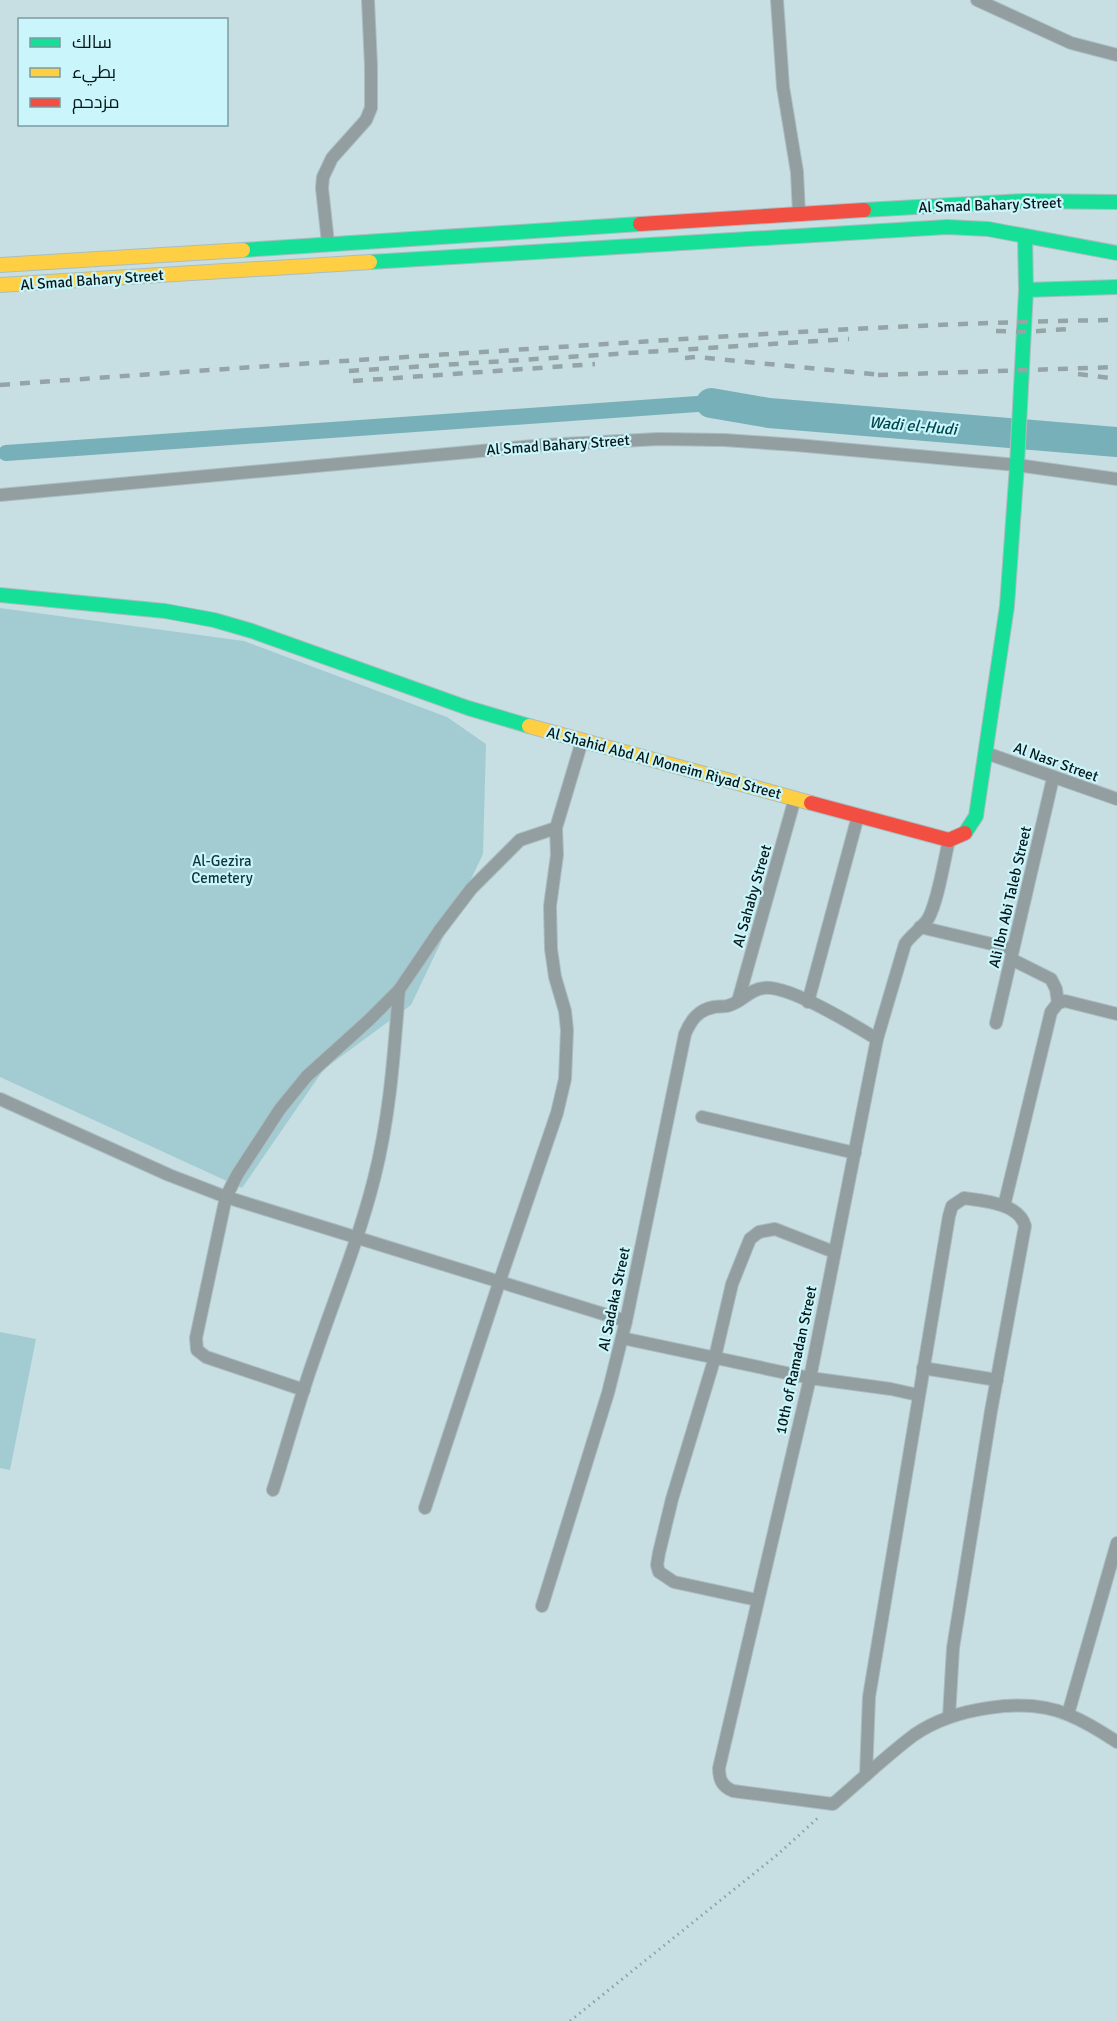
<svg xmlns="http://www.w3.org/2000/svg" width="1117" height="2021" viewBox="0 0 1117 2021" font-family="Signika,Cairo,sans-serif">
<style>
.green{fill:#a2ccd2}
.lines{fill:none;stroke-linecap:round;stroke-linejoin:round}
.canal{stroke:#77b0b8;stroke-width:16}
.river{stroke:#77b0b8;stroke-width:30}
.street-casing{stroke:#abbdc0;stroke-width:14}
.fast-casing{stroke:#abbdc0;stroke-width:16}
.slow-casing{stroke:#abbdc0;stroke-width:16}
.jam-casing{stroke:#abbdc0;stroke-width:16}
.path{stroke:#929fa1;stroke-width:3;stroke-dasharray:1.5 4.5;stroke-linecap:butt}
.street{stroke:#929ea0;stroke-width:12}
.fast{stroke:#16e098;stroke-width:14}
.slow{stroke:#ffcf43;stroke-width:14}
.jam{stroke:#f24e42;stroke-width:14}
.rail{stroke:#94a4a7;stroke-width:4.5;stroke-dasharray:10 10;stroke-linecap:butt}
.labels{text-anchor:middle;stroke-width:4.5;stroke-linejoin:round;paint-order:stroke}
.street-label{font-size:15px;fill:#061719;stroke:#c9f5fb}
.park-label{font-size:15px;fill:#103439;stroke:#c9f5fb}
.water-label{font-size:16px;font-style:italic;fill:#00454d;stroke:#c9f5fb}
</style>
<rect width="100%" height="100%" fill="#c7dfe3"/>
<!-- green -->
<g class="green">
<polygon points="0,608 244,641 447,717 486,744 483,854 411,1005 324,1069 242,1188 0,1077"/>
<polygon points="0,1332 36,1339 10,1470 0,1468"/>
</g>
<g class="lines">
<!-- canal -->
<polyline class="canal" points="6,453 711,403"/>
<!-- river -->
<polyline class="river" points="711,403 769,413 1117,442"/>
<defs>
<g id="street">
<polyline points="777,0 783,87 797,172 799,214"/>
<polyline points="977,0 1071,43 1117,55"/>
<polyline points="328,243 322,188 323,177 332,158 366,120 371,108 371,66 368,0"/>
<polyline points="0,495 545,445 659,439 724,440 796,445 1017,465 1117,479"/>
<polyline points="986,753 1117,799"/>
<path d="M949,840c-5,21 -11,61 -21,79 -6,9 -17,16 -23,25l-28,95 -67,339 -91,390c0,12 3,18 14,23l100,13c27,-23 53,-48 81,-69 39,-27 111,-39 155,-20 17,7 33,17 48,27"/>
<polyline points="920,927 1013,949"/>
<polyline points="1011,959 1051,979 1056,989 1058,1003"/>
<polyline points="738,1001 795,798"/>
<polyline points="808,1002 858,816"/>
<polyline points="996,1023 1053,778"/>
<polyline points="0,1099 169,1175 226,1197 626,1321"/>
<polyline points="702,1117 855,1153"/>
<polyline points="1004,1206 1051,1012 1058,1003 1065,1001 1117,1014"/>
<polyline points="622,1338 810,1378 891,1389 918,1395"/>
<polyline points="923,1368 997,1380"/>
<polyline points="304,1390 206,1357 197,1350 196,1338 226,1197 237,1175 280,1109 307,1076 369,1020 399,990 439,931 471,889 520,840 556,828 582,741"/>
<path d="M273,1490c14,-44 26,-90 42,-134 20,-59 44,-117 59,-177 16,-62 20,-126 25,-189"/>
<polyline points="425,1508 499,1283 557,1113 565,1079 567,1030 565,1011 555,977 551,949 550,906 557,855 556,828"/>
<polyline points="757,1600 674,1582 659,1572 657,1565 659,1553 672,1499 715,1357 732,1284 750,1239 759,1232 775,1229 834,1252"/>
<path d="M542,1606l66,-213 18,-72 59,-287c6,-14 13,-24 29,-27 4,-1 9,0 13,-1 15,-3 22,-17 37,-18 25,-3 90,37 113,51"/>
<polyline points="1068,1714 1117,1543"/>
<path d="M866,1775l3,-78 80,-481 3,-10 12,-8c20,3 55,5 61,28l-34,185 -38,237 -4,69"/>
</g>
<g id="fast">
<polyline points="864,210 1023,201 1117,202"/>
<polyline points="243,250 640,224"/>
<polyline points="370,262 947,227 988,229 1117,253"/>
<polyline points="1026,290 1117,287"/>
<polyline points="0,595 165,611 214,620 252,631 468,708 529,726"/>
<polyline points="965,833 976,816 1007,606 1017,465 1026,290 1025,236"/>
</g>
<g id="slow">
<polyline points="0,265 243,250"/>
<polyline points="0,285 370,262"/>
<polyline points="529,726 811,803"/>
</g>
<g id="jam">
<polyline points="640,224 864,210"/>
<polyline points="811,803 949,840 965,833"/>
</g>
</defs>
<!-- street casing -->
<use href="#street" class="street-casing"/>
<!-- fast casing -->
<use href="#fast" class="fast-casing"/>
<!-- slow casing -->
<use href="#slow" class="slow-casing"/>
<!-- jam casing -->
<use href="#jam" class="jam-casing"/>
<!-- path -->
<polyline class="path" points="570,2021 777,1855 819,1817"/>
<!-- street -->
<use href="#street" class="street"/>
<!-- fast -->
<use href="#fast" class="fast"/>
<!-- slow -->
<use href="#slow" class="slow"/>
<!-- jam -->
<use href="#jam" class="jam"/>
<!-- rail -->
<g class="rail">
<polyline points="996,331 1023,332 1069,329"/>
<polyline points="685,358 696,357 882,375"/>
<polyline points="349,371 849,339"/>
<polyline points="1078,374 1117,379"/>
<polyline points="878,375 1117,367"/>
<polyline points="353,381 595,364"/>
<path d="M0,385c202,-15 404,-28 606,-41 170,-11 341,-22 511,-24"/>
</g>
</g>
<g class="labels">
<!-- street labels -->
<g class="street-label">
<text transform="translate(990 205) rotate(-2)" y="5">Al Smad Bahary Street</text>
<text transform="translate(92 280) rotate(-4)" y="5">Al Smad Bahary Street</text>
<text transform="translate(558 445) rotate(-4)" y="5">Al Smad Bahary Street</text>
<text transform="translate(1056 762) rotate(20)" y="5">Al Nasr Street</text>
<text transform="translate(664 763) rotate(15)" y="5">Al Shahid Abd Al Moneim Riyad Street</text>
<text transform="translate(752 896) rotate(-74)" y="5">Al Sahaby Street</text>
<text transform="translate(1010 897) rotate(-77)" y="5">Ali Ibn Abi Taleb Street</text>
<text transform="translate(614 1299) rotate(-78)" y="5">Al Sadaka Street</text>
<text transform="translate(796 1360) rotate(-78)" y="5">10th of Ramadan Street</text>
</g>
<!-- park labels -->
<g class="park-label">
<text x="222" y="866">Al-Gezira<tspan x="222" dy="17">Cemetery</tspan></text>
</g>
<!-- water labels -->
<g class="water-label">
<text transform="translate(913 425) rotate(5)" y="6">Wadi el-Hudi</text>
</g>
</g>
<!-- legend -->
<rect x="18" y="18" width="210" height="108" fill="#c9f5fb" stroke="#7b9ca1" stroke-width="1.5"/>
<rect x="30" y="38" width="30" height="9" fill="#16e098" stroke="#7b9ca1" stroke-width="1.5"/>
<text x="72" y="48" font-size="18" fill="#061719">سالك</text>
<rect x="30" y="68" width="30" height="9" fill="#ffcf43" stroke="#7b9ca1" stroke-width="1.5"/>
<text x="72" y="78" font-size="18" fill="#061719">بطيء</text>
<rect x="30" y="98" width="30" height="9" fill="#f24e42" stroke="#7b9ca1" stroke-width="1.5"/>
<text x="72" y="108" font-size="18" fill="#061719">مزدحم</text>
</svg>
